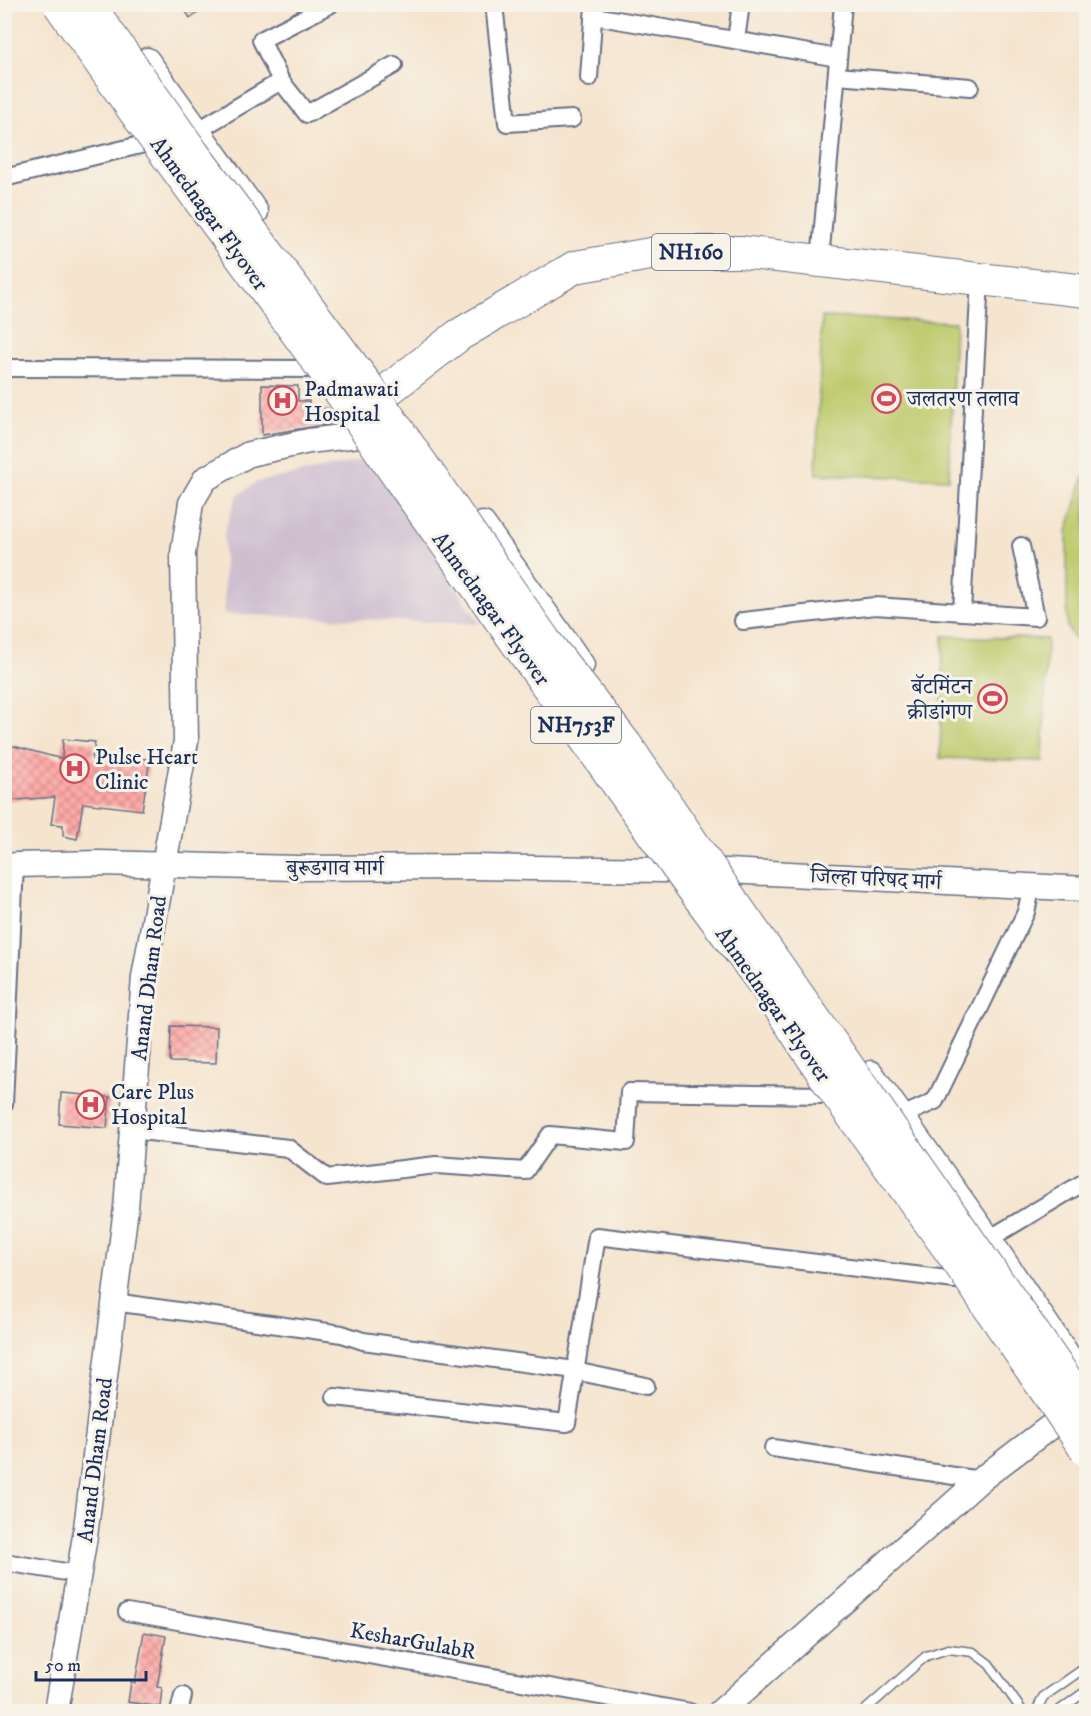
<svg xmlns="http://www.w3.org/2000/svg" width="1091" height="1716" viewBox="0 0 1091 1716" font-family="'IM FELL DW Pica','Noto Serif Devanagari',serif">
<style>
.industrial{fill:#cebed0}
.grass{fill:#bdca6c;stroke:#6c7c65;stroke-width:1.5}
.building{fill:url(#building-cross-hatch)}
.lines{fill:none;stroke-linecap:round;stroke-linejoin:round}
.lane-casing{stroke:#676e85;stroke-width:11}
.street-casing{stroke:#676e85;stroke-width:20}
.secondary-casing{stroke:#676e85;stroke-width:27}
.highway-casing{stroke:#676e85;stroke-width:34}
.lane{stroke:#fff;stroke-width:8}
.street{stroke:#fff;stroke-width:16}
.secondary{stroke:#fff;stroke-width:24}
.highway{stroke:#fff;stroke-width:32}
.highway-bridge-casing{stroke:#676e85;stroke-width:34;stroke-linecap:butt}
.highway-bridge{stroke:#fff;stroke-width:32}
.labels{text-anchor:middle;stroke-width:6;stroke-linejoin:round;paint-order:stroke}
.shield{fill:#f7f3e8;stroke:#5d6a87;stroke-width:1.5}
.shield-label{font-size:21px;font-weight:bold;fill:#1b2f5e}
.street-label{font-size:22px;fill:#1b2f5e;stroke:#f7f3e8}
.poi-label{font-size:22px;fill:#1b2f5e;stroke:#f7f3e8;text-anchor:start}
</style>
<defs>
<pattern id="building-cross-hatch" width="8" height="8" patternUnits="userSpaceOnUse" patternTransform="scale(1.5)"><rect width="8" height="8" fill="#ffaaa7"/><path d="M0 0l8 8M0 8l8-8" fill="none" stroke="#ce8b8b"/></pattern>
</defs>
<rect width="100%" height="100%" fill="#f7f3e8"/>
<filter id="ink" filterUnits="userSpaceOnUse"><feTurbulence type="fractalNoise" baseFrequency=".0167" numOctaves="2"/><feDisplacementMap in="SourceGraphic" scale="12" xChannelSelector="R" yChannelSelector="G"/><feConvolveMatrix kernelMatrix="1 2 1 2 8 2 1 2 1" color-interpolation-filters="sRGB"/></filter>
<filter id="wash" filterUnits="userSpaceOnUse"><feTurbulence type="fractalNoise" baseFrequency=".008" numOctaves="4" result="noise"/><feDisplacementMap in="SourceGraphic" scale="24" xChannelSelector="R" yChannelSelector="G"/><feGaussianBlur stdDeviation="1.35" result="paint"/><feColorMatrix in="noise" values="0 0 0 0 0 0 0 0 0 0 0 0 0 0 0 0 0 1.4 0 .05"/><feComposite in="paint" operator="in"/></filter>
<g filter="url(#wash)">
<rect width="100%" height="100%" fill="#f5e4ce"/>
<!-- industrial -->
<polygon class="industrial" points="373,458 480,624 224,614 224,532 237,496 257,482"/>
<!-- grass -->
<g class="grass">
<polygon points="822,317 955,322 949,479 816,474"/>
<polygon points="1086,470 1086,658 1067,627 1067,531"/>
<polygon points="943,636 1047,639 1043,761 940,758"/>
</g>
<g id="blocks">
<!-- building -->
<g class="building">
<polygon points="181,4 210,4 190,18"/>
<polygon points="262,385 298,386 298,401 309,401 309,409 329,409 329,424 262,435"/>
<polygon points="63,739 95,742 92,759 150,759 142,810 83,803 77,839 63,836 63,825 51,824 55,797 4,801 6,744 62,759"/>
<polygon points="171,1026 217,1027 216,1063 170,1062"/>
<polygon points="61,1093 110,1097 107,1128 59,1124"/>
<polygon points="144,1632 166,1636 157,1687 162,1688 160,1707 128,1702 131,1682 135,1683"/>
</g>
</g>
</g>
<g filter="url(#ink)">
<use href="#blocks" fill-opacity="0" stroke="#676e85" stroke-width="1.5"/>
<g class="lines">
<defs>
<g id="lane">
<polyline points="863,1712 926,1656 948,1649 973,1652 989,1664 1023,1712"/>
<polyline points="1036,1712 1043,1697 1086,1667"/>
<polyline points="1057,1712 1086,1691"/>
</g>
<g id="street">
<polyline points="494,4 507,123 572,119"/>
<polyline points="594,16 838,58"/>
<polyline points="736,40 741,4"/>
<polyline points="837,76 970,87"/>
<polyline points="589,78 594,5"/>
<polyline points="281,81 261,40 331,4"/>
<polyline points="189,134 197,131 281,81 307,114 394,65"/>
<polyline points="4,178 161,140"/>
<polyline points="820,260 843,4"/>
<polyline points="4,368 325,369"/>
<polyline points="962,612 980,279"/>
<polyline points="743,621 875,606 1036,617 1021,546"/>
<polyline points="4,1104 15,865"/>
<polyline points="902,1116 935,1101 1026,912 1032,886"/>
<polyline points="132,1130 288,1148 327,1178 436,1165 525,1171 550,1135 626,1142 629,1092 824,1095"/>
<polyline points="989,1239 1086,1181"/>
<polyline points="114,1302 342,1334 363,1341 575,1370 575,1371 646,1386"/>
<polyline points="335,1397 567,1423 597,1236 955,1280"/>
<polyline points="773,1448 980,1480"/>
<polyline points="4,1562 78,1574"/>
<polyline points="127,1612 690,1712"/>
<polyline points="179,1712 183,1696"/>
</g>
<g id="secondary">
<polyline points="147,60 256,212"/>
<polyline points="483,524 582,665"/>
<polyline points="4,868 15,865 99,863 296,868 473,867 728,871 1086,889"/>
<polyline points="871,1073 989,1239 1086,1382"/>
<polyline points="56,1712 85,1536 126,1208 144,977 186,741 183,553 191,503 205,479 249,454 309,441 358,435"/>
<polyline points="720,1712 980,1480 1055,1423"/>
</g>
<polyline id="highway" points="346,397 388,390 459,335 575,267 662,252 740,252 1086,291"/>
</defs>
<!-- lane casing -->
<use href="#lane" class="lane-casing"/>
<!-- street casing -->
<use href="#street" class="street-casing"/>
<!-- secondary casing -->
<use href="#secondary" class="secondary-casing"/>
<!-- highway casing -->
<use href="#highway" class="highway-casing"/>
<!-- lane -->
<use href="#lane" class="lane"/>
<!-- street -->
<use href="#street" class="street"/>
<!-- secondary -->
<use href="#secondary" class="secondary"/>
<!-- highway -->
<use href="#highway" class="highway"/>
<defs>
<g id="highway-bridge">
<polyline points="59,4 135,112 348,403 399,478 684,877 764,984 836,1093 959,1263 1086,1450"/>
<polyline points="88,4 193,153 366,384 545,641 626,745 722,886 1086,1408"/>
</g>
</defs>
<!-- highway-bridge casing -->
<use href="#highway-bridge" class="highway-bridge-casing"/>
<!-- highway-bridge -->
<use href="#highway-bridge" class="highway-bridge"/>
</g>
</g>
<!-- icons -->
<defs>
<symbol id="stadium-ring" viewBox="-11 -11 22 22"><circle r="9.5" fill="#f7f3e8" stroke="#d1495b" stroke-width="1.5"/><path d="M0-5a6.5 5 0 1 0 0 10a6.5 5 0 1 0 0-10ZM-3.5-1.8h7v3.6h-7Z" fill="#d1495b"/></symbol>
<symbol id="hospital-ring" viewBox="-11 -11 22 22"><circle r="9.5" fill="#f7f3e8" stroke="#d1495b" stroke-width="1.5"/><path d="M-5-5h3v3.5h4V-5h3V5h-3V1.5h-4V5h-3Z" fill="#d1495b"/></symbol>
</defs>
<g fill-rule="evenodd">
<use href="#stadium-ring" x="870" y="382" width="33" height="33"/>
<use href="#hospital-ring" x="266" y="384" width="33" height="33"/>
<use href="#stadium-ring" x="976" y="682" width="33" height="33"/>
<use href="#hospital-ring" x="58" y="752" width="33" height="33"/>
<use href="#hospital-ring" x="74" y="1088" width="33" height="33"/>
</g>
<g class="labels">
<!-- shield labels -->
<g class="shield">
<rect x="652" y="234" width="78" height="36" rx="4.5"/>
<rect x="531" y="707" width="90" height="36" rx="4.5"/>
</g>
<g class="shield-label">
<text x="691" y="259">NH160</text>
<text x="576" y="732">NH753F</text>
</g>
<!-- street labels -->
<g class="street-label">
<text transform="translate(210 213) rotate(54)" y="8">Ahmednagar Flyover</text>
<text transform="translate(492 608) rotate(54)" y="8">Ahmednagar Flyover</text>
<text x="335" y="875">बुरूडगाव मार्ग</text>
<text transform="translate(876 878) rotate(3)" y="8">जिल्हा परिषद मार्ग</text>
<text transform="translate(148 978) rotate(-83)" y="8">Anand Dham Road</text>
<text transform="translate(774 1004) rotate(55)" y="8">Ahmednagar Flyover</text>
<text transform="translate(94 1460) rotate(-83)" y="8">Anand Dham Road</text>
<text transform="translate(413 1640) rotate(10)" y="8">KesharGulabR</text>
</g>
<!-- poi labels -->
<g class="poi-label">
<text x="304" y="396">Padmawati<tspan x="304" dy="25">Hospital</tspan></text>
<text x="907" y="406">जलतरण तलाव</text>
<text x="972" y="694" text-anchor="end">बॅटमिंटन<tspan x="972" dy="25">क्रीडांगण</tspan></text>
<text x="95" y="764">Pulse Heart<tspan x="95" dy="25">Clinic</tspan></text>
<text x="111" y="1099">Care Plus<tspan x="111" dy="25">Hospital</tspan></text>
</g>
</g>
<!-- margin -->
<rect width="1091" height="1716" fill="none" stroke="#f7f3e8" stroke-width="24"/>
<!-- scale -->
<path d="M36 1671v9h110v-9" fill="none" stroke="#1b2f5e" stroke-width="3"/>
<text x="45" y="1671" font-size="18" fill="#1b2f5e" stroke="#f7f3e8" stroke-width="4.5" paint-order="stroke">50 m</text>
</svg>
